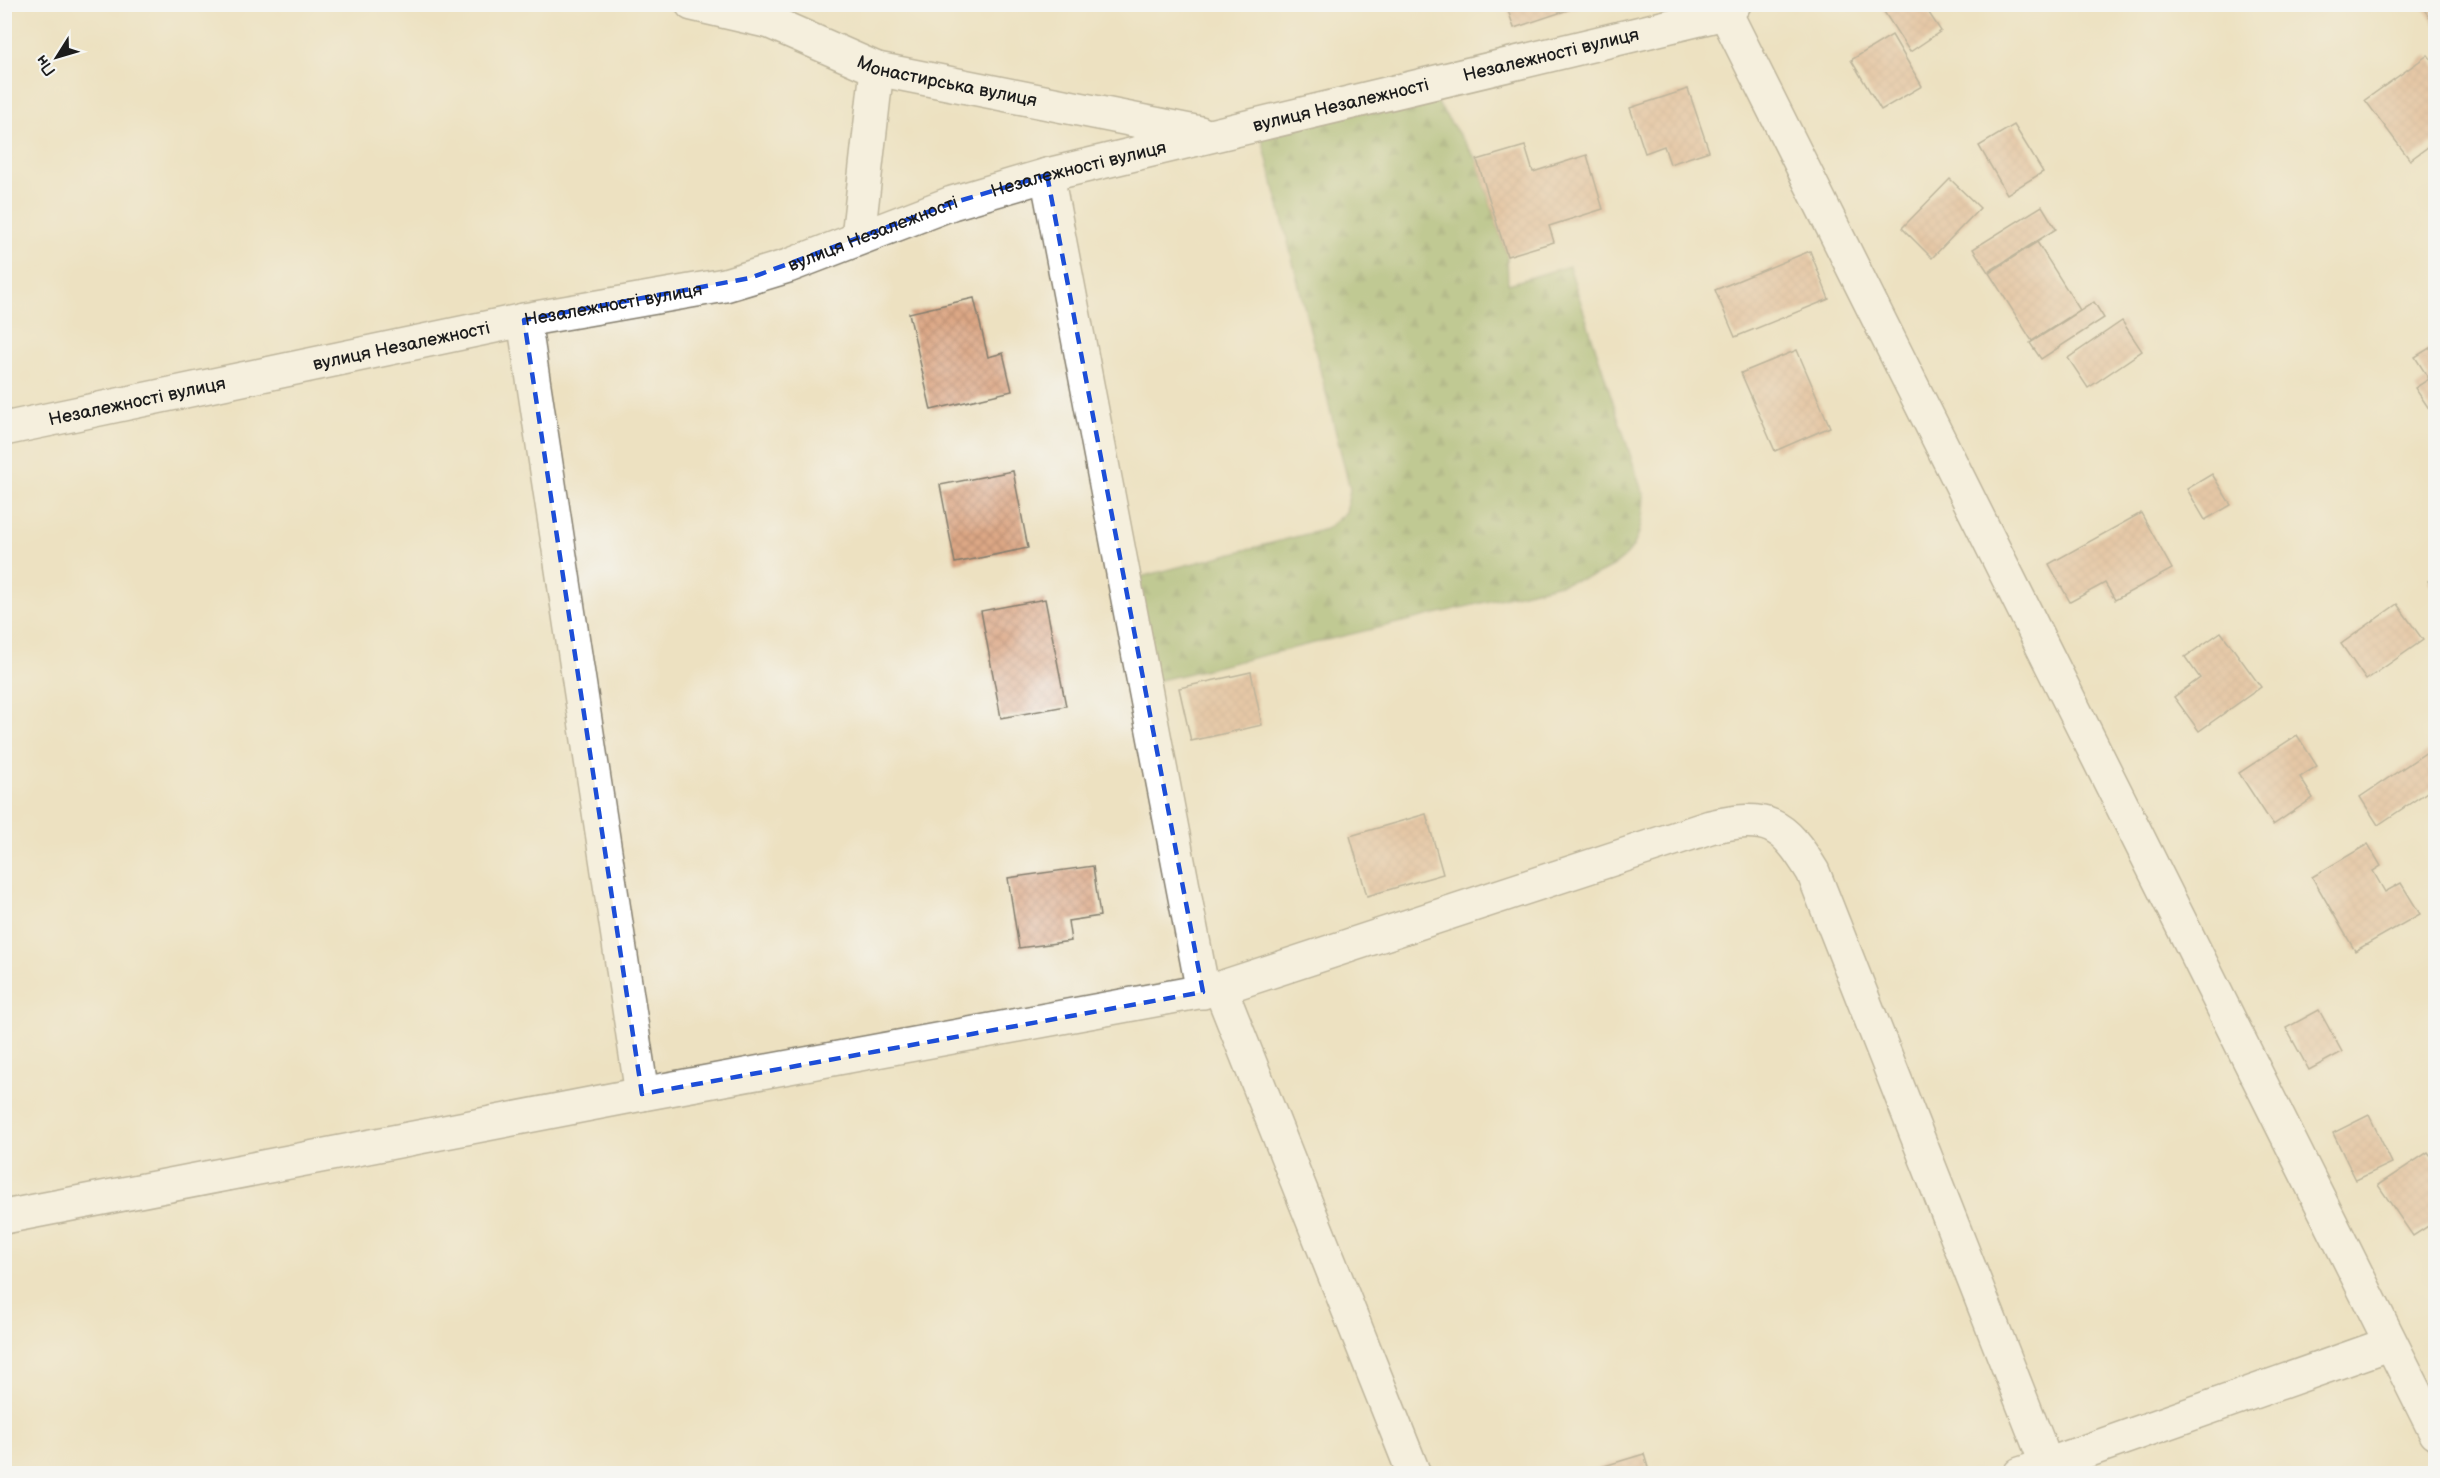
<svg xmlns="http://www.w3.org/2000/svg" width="2440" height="1478" viewBox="0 0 2440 1478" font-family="'Balsamiq Sans',sans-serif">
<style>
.forest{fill:url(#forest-firs);stroke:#53633c;stroke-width:1.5}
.building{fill:url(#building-cross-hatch)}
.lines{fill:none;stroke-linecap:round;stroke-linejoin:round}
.minor-casing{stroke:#847e6e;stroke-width:36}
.minor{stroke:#fff;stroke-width:33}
.marked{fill:none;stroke:#1d4ed8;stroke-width:4.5;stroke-dasharray:12 8;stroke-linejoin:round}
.labels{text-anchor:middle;stroke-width:4.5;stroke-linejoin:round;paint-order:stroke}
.street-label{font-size:18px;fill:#1c1c1c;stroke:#f6f6f2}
</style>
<defs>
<pattern id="forest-firs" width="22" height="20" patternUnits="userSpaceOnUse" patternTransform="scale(1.5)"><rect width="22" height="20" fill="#8aaa5c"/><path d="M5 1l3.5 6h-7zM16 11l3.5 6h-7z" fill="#708a4b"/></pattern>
<pattern id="building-cross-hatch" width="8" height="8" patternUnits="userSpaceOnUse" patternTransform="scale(1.5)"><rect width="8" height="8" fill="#dca785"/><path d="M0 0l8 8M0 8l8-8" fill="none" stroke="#bc8f72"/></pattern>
</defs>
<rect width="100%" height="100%" fill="#f6f6f2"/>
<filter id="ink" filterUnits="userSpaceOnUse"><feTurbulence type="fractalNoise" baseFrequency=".0167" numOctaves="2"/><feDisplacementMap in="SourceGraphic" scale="12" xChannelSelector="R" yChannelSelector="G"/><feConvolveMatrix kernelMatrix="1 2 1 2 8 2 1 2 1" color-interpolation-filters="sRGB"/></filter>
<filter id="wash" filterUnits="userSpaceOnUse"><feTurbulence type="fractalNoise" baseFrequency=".008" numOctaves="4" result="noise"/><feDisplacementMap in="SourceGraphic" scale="24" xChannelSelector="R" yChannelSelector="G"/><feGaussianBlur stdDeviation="1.35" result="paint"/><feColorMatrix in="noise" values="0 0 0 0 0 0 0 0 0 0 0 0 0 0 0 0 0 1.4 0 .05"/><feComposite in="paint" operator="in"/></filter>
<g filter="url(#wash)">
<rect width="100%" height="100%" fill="#ede1c1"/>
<!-- forest -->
<path class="forest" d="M1424,84l53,76 30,96 1,28 61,-18 75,231c-3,44 -9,61 -50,79l-450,108 -20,-103 202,-52 20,-17 4,-23 -92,-366z"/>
<g id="blocks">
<!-- building -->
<g class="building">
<polygon points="1506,4 1583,4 1583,5 1514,28"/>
<polygon points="1879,4 1923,4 1941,31 1910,52"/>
<polygon points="2420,4 2436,4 2436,26"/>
<polygon points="1892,35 1922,86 1881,110 1851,60"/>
<polygon points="2428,55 2436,66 2436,141 2410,160 2365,100"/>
<polygon points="1688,89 1709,151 1670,164 1664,146 1645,153 1630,108"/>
<polygon points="2014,125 2043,172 2007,194 1979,146"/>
<polygon points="1525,146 1533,172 1587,155 1603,209 1549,226 1554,242 1507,256 1477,160"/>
<polygon points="1950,179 1980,208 1932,258 1902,228"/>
<polygon points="2042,206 2056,229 1988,272 1973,249"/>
<polygon points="2037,242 2080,310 2032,341 1989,273"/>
<polygon points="1810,251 1829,299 1735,337 1715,290"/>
<polygon points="974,298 988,357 1003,353 1012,391 931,410 909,313"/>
<polygon points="2094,302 2104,318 2041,359 2030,343"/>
<polygon points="2122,321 2142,351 2088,388 2068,358"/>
<polygon points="2436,344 2436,419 2415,388 2429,379 2415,357"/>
<polygon points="1797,350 1830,427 1775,451 1741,373"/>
<polygon points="1013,471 1028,548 955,563 940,485"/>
<polygon points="2212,474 2231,505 2205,520 2187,489"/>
<polygon points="2141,513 2172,569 2115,600 2105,583 2070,602 2049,564"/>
<polygon points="2436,576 2436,592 2428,581"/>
<polygon points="1045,599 1066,706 1001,718 981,611"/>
<polygon points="2397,604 2423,640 2366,680 2341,644"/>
<polygon points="2221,632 2261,687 2199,731 2174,697 2200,678 2185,657"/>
<polygon points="1251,672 1262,725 1191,741 1179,688"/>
<polygon points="2297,735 2317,766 2300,777 2313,798 2273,825 2239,773"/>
<polygon points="2433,748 2436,752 2436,786 2378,825 2360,797"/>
<polygon points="1426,814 1443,874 1367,896 1350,836"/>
<polygon points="2368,844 2381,866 2373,871 2385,892 2401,883 2420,914 2355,951 2312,877"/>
<polygon points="1093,866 1100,916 1068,921 1071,941 1019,948 1008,878"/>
<polygon points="2319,1010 2342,1052 2309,1070 2286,1028"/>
<polygon points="2369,1115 2392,1163 2356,1180 2333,1133"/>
<polygon points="2428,1152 2436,1163 2436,1221 2413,1236 2378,1185"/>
<polygon points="1644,1454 1650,1474 1581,1474 1581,1473"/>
</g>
</g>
</g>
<g filter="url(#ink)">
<use href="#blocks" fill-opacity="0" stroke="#847e6e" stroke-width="1.5"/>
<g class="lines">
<defs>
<g id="minor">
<path id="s1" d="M692,4l78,18 107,47 323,64"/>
<polyline points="1721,4 2436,1433"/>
<polyline points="1047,175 1203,992"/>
<polyline points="858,237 877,69"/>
<polyline points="524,320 642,1094"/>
<path id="s2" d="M4,429l520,-109 201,-35 63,-19 164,-63 95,-28 678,-162 9,-9"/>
<polyline points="1220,988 1414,1474"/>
<path d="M4,1217l638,-123 578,-106 490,-161c57,-13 73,-5 103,45l234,593 342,-121"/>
<polyline points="2020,1474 2047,1465"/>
</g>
</defs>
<!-- minor casing -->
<use href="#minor" class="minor-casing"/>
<!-- minor -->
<use href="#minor" class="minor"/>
</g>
</g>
<!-- marked area -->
<path d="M0 0H2440V1478H0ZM1047,175l156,817 -561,102 -118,-774 226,-42 202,-75z" fill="#ede1c1" fill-opacity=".55" fill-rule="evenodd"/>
<path class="marked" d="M1047,175l156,817 -561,102 -118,-774 226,-42 202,-75z"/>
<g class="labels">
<!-- street labels -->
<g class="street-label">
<text dy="6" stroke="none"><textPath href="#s2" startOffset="1594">Незалежності вулиця</textPath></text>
<text dy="6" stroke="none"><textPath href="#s1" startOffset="268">Монастирська вулиця</textPath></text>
<text dy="6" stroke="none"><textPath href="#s2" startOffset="1378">вулиця Незалежності</textPath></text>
<text dy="6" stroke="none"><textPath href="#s2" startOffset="1108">Незалежності вулиця</textPath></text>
<text dy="6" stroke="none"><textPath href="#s2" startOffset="892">вулиця Незалежності</textPath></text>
<text dy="6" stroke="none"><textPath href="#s2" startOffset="622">Незалежності вулиця</textPath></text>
<text dy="6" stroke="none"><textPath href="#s2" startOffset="406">вулиця Незалежності</textPath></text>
<text dy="6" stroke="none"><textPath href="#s2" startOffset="136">Незалежності вулиця</textPath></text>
</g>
</g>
<!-- margin -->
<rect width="2440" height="1478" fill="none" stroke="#f6f6f2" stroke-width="24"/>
<!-- north arrow -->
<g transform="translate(57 57) rotate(233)" stroke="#f6f6f2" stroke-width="4.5" paint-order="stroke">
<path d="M0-4.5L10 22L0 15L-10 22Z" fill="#1c1c1c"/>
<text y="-9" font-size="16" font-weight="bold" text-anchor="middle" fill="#1c1c1c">Пн</text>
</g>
</svg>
